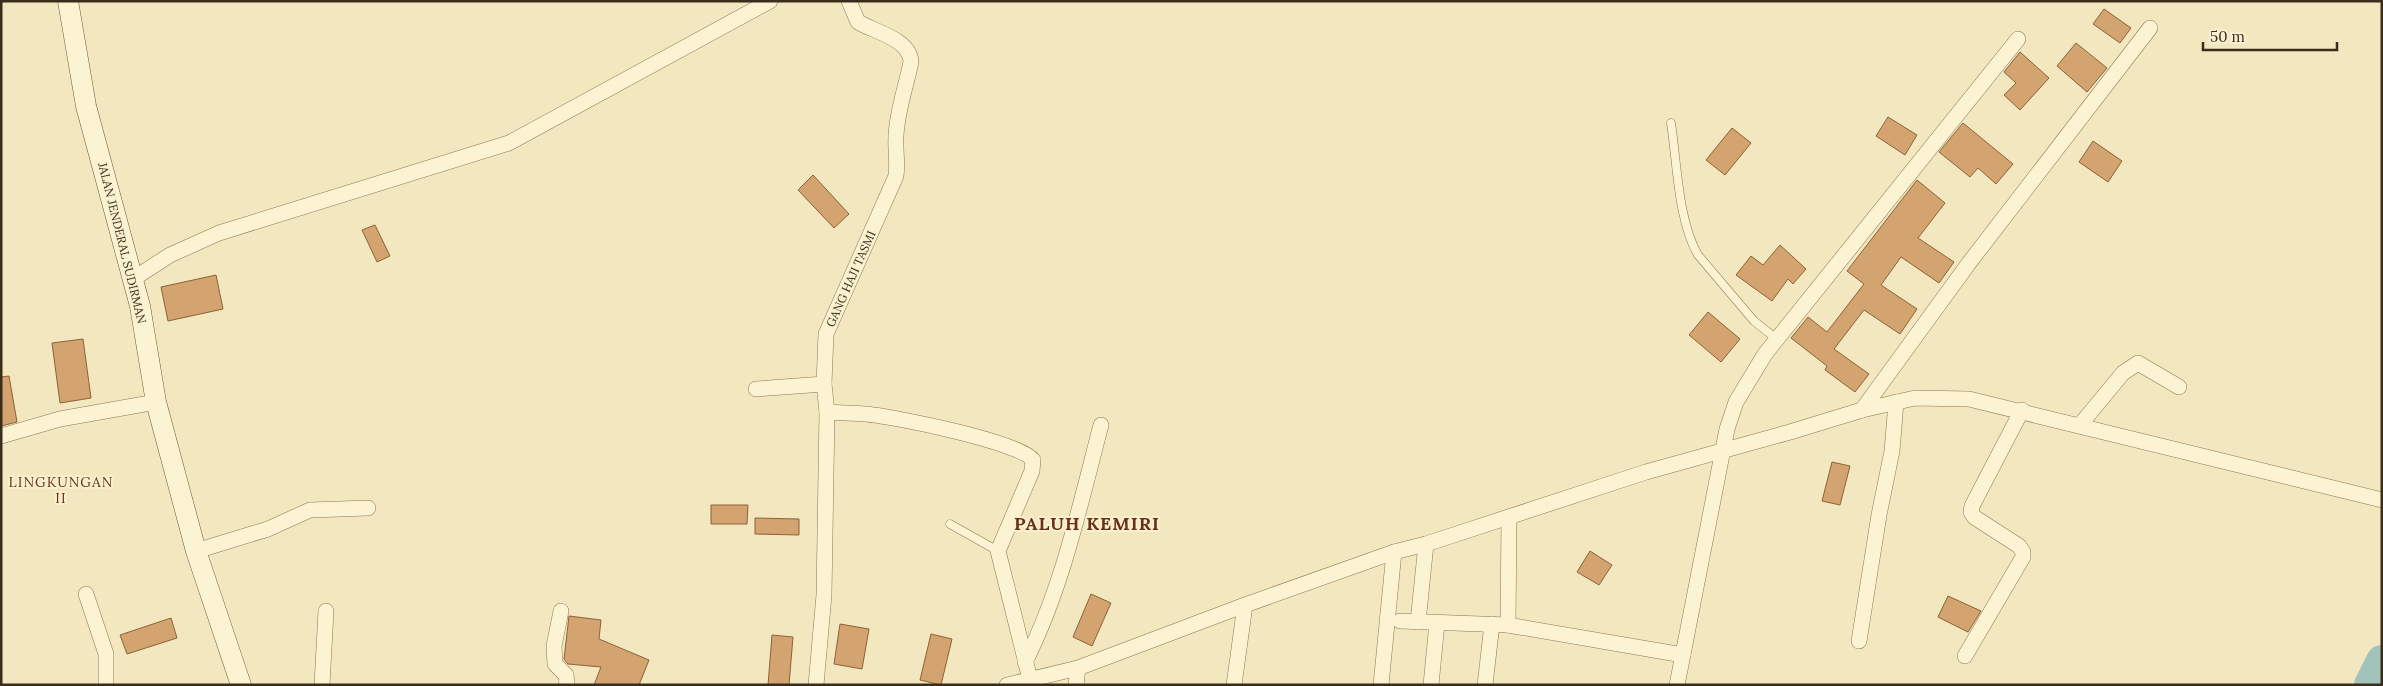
<svg xmlns="http://www.w3.org/2000/svg" width="2383" height="686" viewBox="0 0 2383 686" font-family="Lora,serif">
<style>
.lines{fill:none;stroke-linecap:round;stroke-linejoin:round}
.river{stroke:#a2c3bc;stroke-width:32}
.building{fill:#d3a370;stroke:#8d6239}
.service-casing{stroke:#8b7755;stroke-width:9}
.minor-casing{stroke:#8b7755;stroke-width:16}
.secondary-casing{stroke:#6d5839;stroke-width:21}
.service{stroke:#fcf3d2;stroke-width:8}
.minor{stroke:#fcf3d2;stroke-width:15}
.secondary{stroke:#fcf3d2;stroke-width:20}
.labels{text-anchor:middle;stroke-width:4;stroke-linejoin:round;paint-order:stroke}
.street-label{font-size:12px;fill:#392d1b;stroke:#f8f0ce}
.neighbourhood-label{font-size:14px;letter-spacing:1px;fill:#6a3017;stroke:#f8f0ce}
.district-label{font-size:18px;font-weight:bold;letter-spacing:1px;fill:#6a3017;stroke:#f8f0ce}
</style>
<rect width="100%" height="100%" fill="#f2e7be"/>
<g class="lines">
<!-- river -->
<polyline class="river" points="2370,685 2382,661"/>
</g>
<!-- building -->
<g class="building">
<polygon points="2104,9 2131,28 2120,43 2093,24"/>
<polygon points="2076,43 2107,68 2087,92 2057,66"/>
<polygon points="2020,52 2049,78 2020,110 2004,95 2016,83 2004,72"/>
<polygon points="1888,117 1917,135 1905,155 1876,136"/>
<polygon points="1963,123 2013,164 1996,184 1978,168 1970,177 1939,152"/>
<polygon points="1732,128 1751,143 1725,175 1706,160"/>
<polygon points="2093,141 2122,161 2108,182 2079,162"/>
<polygon points="813,175 849,214 834,228 798,190"/>
<polygon points="1917,180 1945,203 1918,238 1954,262 1939,283 1901,257 1881,285 1917,309 1900,334 1864,310 1834,349 1869,374 1855,392 1825,370 1827,366 1791,338 1808,317 1827,332 1864,284 1847,271"/>
<polygon points="375,225 390,256 377,262 362,230"/>
<polygon points="1780,245 1806,269 1793,284 1788,279 1772,301 1736,275 1751,256 1763,265"/>
<polygon points="216,275 223,309 168,321 161,287"/>
<polygon points="1708,312 1740,339 1721,362 1689,335"/>
<polygon points="83,339 91,398 60,403 52,343"/>
<polygon points="9,376 17,422 1,426 1,377"/>
<polygon points="1832,462 1850,466 1840,505 1822,501"/>
<polygon points="711,505 748,505 747,524 711,524"/>
<polygon points="755,518 799,519 799,535 755,534"/>
<polygon points="1590,551 1612,565 1599,585 1577,572"/>
<polygon points="1091,594 1111,603 1092,646 1073,637"/>
<polygon points="1948,596 1981,611 1968,632 1938,617"/>
<polygon points="569,616 601,620 599,639 649,660 639,685 594,685 601,667 568,664 564,659"/>
<polygon points="171,618 177,638 127,654 120,635"/>
<polygon points="840,624 869,629 862,669 834,664"/>
<polygon points="931,634 952,639 941,685 920,680"/>
<polygon points="772,635 793,637 789,685 768,685"/>
</g>
<g class="lines">
<defs>
<g id="service">
<path d="M1671,123c6,39 7,98 27,132l56,66 24,19"/>
<polyline points="950,524 998,551"/>
</g>
<g id="minor">
<polyline points="133,279 170,255 219,233 509,143 770,1"/>
<polyline points="756,389 824,384"/>
<polyline points="1862,410 1969,263 2150,28"/>
<path d="M827,412c13,1 26,1 38,2 27,2 155,28 168,46l-1,11 -34,80 32,128"/>
<polyline points="2080,425 2123,373 2138,363 2179,387"/>
<polyline points="1,436 60,419 156,402"/>
<polyline points="196,551 268,529 310,510 368,508"/>
<polyline points="86,594 106,654 106,685"/>
<polyline points="561,611 554,646 555,664 566,675 567,685"/>
<polyline points="1400,621 1508,625 1683,655"/>
<polyline points="1418,622 1426,544"/>
<polyline points="1508,625 1509,517"/>
<polyline points="1859,641 1879,515 1892,451 1896,402"/>
<polyline points="1965,656 2023,557 2023,552 2019,546 1974,517 1971,512 1972,506 2022,410"/>
<path d="M1025,662c37,-73 55,-157 76,-237"/>
<polyline points="322,685 326,611"/>
<path d="M816,685l8,-90 3,-183 -3,-28 2,-50 70,-158c2,-14 -1,-26 0,-40 1,-25 10,-49 15,-74 -1,-23 -36,-30 -53,-40l-9,-21"/>
<polyline points="1007,685 1078,668 1245,605 1394,552 1426,544 1646,472 1790,432 1862,410 1915,398 1969,399 2382,500"/>
<polyline points="1076,685 1078,668"/>
<polyline points="1234,685 1245,605"/>
<polyline points="1381,685 1394,552"/>
<polyline points="1431,685 1437,623"/>
<polyline points="1485,685 1492,624"/>
<polyline points="1677,685 1727,429 1736,402 1765,354 2018,39"/>
</g>
<polyline id="secondary" points="68,1 86,106 140,306 156,402 196,551 241,685"/>
</defs>
<!-- service casing -->
<use href="#service" class="service-casing"/>
<!-- minor casing -->
<use href="#minor" class="minor-casing"/>
<!-- secondary casing -->
<use href="#secondary" class="secondary-casing"/>
<!-- service -->
<use href="#service" class="service"/>
<!-- minor -->
<use href="#minor" class="minor"/>
<!-- secondary -->
<use href="#secondary" class="secondary"/>
</g>
<g class="labels">
<!-- street labels -->
<g class="street-label">
<text transform="translate(122 243) rotate(76)" y="4">JALAN JENDERAL SUDIRMAN</text>
<text transform="translate(851 279) rotate(-66)" y="4">GANG HAJI TASMI</text>
</g>
<!-- neighbourhood labels -->
<g class="neighbourhood-label">
<text x="61" y="487">LINGKUNGAN<tspan x="61" dy="16">II</tspan></text>
</g>
<!-- district labels -->
<g class="district-label">
<text x="1087" y="530">PALUH KEMIRI</text>
</g>
</g>
<!-- border -->
<rect width="2383" height="686" fill="none" stroke="#392d1b" stroke-width="5"/>
<!-- scale -->
<path d="M2203 42v8h134v-8" fill="none" stroke="#392d1b" stroke-width="2.5"/>
<text x="2210" y="42" font-size="15" fill="#392d1b" stroke="#f8f0ce" stroke-width="4" paint-order="stroke">50 m</text>
</svg>
